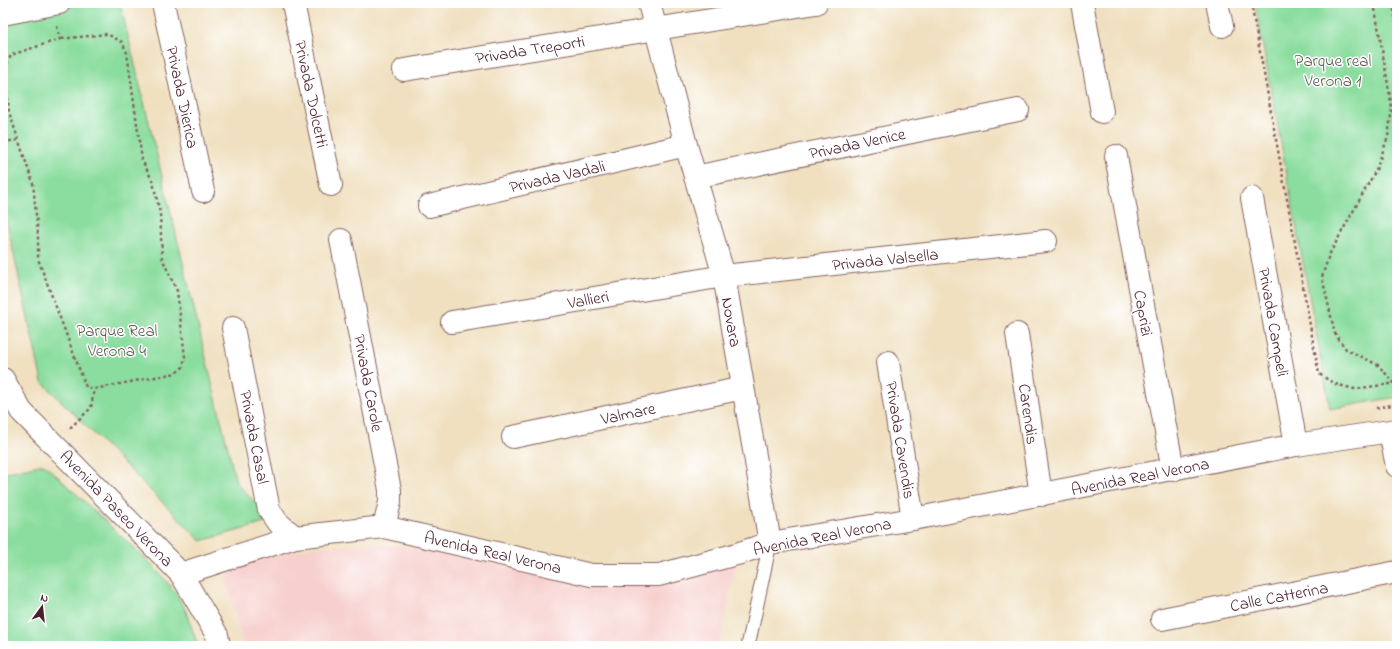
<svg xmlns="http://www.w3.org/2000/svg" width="1400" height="649" viewBox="0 0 1400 649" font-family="'Indie Flower',sans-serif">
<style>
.built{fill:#f7d0cd}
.green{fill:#8add9e;stroke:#6a7e64}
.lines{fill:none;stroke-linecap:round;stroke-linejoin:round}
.service-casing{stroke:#84635f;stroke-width:15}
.minor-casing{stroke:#84635f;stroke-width:24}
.path{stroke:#84635f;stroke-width:2.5;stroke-dasharray:3 3;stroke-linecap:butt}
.service{stroke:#fff;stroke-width:13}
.minor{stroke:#fff;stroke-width:22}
.labels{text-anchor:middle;stroke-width:3;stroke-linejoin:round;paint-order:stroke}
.street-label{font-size:17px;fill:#4a1f2b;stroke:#fff}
.park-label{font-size:17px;fill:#5d584e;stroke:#fff}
</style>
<rect width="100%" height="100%" fill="#fff"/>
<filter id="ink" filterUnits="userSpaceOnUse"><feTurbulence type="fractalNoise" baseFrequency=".025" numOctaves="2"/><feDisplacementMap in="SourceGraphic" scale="8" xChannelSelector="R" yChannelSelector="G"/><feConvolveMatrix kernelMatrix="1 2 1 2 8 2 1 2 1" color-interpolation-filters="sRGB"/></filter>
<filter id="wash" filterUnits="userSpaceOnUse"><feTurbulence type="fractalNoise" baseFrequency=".012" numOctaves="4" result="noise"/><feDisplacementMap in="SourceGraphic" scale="16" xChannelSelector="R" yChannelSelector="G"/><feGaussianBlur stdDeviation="0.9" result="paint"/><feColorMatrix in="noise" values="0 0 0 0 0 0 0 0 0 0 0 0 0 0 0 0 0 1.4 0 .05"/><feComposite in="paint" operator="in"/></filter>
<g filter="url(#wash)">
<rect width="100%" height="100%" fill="#f0e0c0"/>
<!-- built -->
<polygon class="built" points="374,544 444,550 587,583 737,559 719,646 243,646 223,566 314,547"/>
<!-- green -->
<g class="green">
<polygon points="82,3 120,3 236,482 272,521 201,541 42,382 3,205 3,20"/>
<polygon points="1255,3 1397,3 1397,397 1330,409"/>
<polygon points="44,464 150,563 174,590 185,609 198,646 3,646 3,473"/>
</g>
</g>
<g filter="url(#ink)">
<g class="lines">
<defs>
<polyline id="service" points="748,646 770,543"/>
<g id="minor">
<polyline points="163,3 203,191"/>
<polyline points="293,3 331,185"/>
<polyline points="649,3 686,145 724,276 770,543"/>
<polyline points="1082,3 1102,112"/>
<polyline points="1217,3 1222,26"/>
<polyline points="3,14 59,3"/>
<polyline points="404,70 816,3"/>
<polyline points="1116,156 1173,470"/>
<polyline points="695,177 1018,110"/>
<polyline points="1252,198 1296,445"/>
<polyline points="429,206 686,145"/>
<polyline points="341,240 390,490 390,502 384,527"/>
<polyline points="452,322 724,276 1046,241"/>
<polyline points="233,328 269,510 278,523 295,537"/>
<polyline points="1017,334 1041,495"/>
<polyline points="888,362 913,519"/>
<polyline points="3,379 21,411 181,574 217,635 219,646"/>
<polyline points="1390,432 1397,466"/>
<polyline points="513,437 743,388"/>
<polyline points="181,574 295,537 384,527 591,575 659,575 737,554 770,543 913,519 1296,445 1397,430"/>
<polyline points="1162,619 1397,572"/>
</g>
</defs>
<!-- service casing -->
<use href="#service" class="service-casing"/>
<!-- minor casing -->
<use href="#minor" class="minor-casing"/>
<!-- path -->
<g class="path">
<polyline points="1251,3 1319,374 1335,384 1354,389 1397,383"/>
<polyline points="1374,3 1392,108 1388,137 1376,170 1329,255 1322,277 1335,334 1346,349 1378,365 1395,384 1397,401"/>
<polyline points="1393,3 1397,27"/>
<polyline points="57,26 60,39 11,55 5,69 9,112 33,183 38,235 38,259 86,387 94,389 176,373 183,367 185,357 177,291 162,258 160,213 153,182 142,160 127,53 122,42 107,34 60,39"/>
<polyline points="3,142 18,140"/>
<polyline points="1376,408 1397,404"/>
<polyline points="70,428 91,408 94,389"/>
</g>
<!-- service -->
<use href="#service" class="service"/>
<!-- minor -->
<use href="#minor" class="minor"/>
</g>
</g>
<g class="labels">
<!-- street labels -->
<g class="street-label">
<text transform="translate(530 49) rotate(-9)" y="6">Privada Treporti</text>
<text transform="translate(312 94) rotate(78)" y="6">Privada Dolcetti</text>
<text transform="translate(183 97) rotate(78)" y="6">Privada Dierica</text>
<text transform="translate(857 143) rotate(-12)" y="6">Privada Venice</text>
<text transform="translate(557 176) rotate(-13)" y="6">Privada Vadali</text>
<text transform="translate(885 259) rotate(-6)" y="6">Privada Valsella</text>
<text transform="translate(588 299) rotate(-10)" y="6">Vallieri</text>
<text transform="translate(1144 313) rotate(80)" y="6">Caprizi</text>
<text transform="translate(732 322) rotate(80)" y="6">Novara</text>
<text transform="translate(1274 322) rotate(80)" y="6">Privada Campeli</text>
<text transform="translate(369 383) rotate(79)" y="6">Privada Carole</text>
<text transform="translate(628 413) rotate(-12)" y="6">Valmare</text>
<text transform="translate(1029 414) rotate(82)" y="6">Carendis</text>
<text transform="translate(255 437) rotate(79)" y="6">Privada Casal</text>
<text transform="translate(901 440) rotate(81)" y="6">Privada Cavendis</text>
<text transform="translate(1140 476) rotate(-11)" y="6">Avenida Real Verona</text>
<text transform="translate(117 508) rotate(46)" y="6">Avenida Paseo Verona</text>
<text transform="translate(822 536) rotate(-11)" y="6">Avenida Real Verona</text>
<text transform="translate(493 552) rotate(13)" y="6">Avenida Real Verona</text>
<text transform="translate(1279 596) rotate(-11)" y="6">Calle Catterina</text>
</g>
<!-- park labels -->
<g class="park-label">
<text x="1333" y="66">Parque real<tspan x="1333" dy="20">Verona 1</tspan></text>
<text x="117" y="336">Parque Real<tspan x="117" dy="20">Verona 4</tspan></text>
</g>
</g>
<!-- margin -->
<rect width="1400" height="649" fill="none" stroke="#fff" stroke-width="16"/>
<!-- north arrow -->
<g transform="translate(42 607) rotate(15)" stroke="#ffffff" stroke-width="3" paint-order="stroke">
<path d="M0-3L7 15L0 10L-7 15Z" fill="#4a1f2b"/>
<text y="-6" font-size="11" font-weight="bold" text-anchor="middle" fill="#4a1f2b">N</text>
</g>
</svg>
